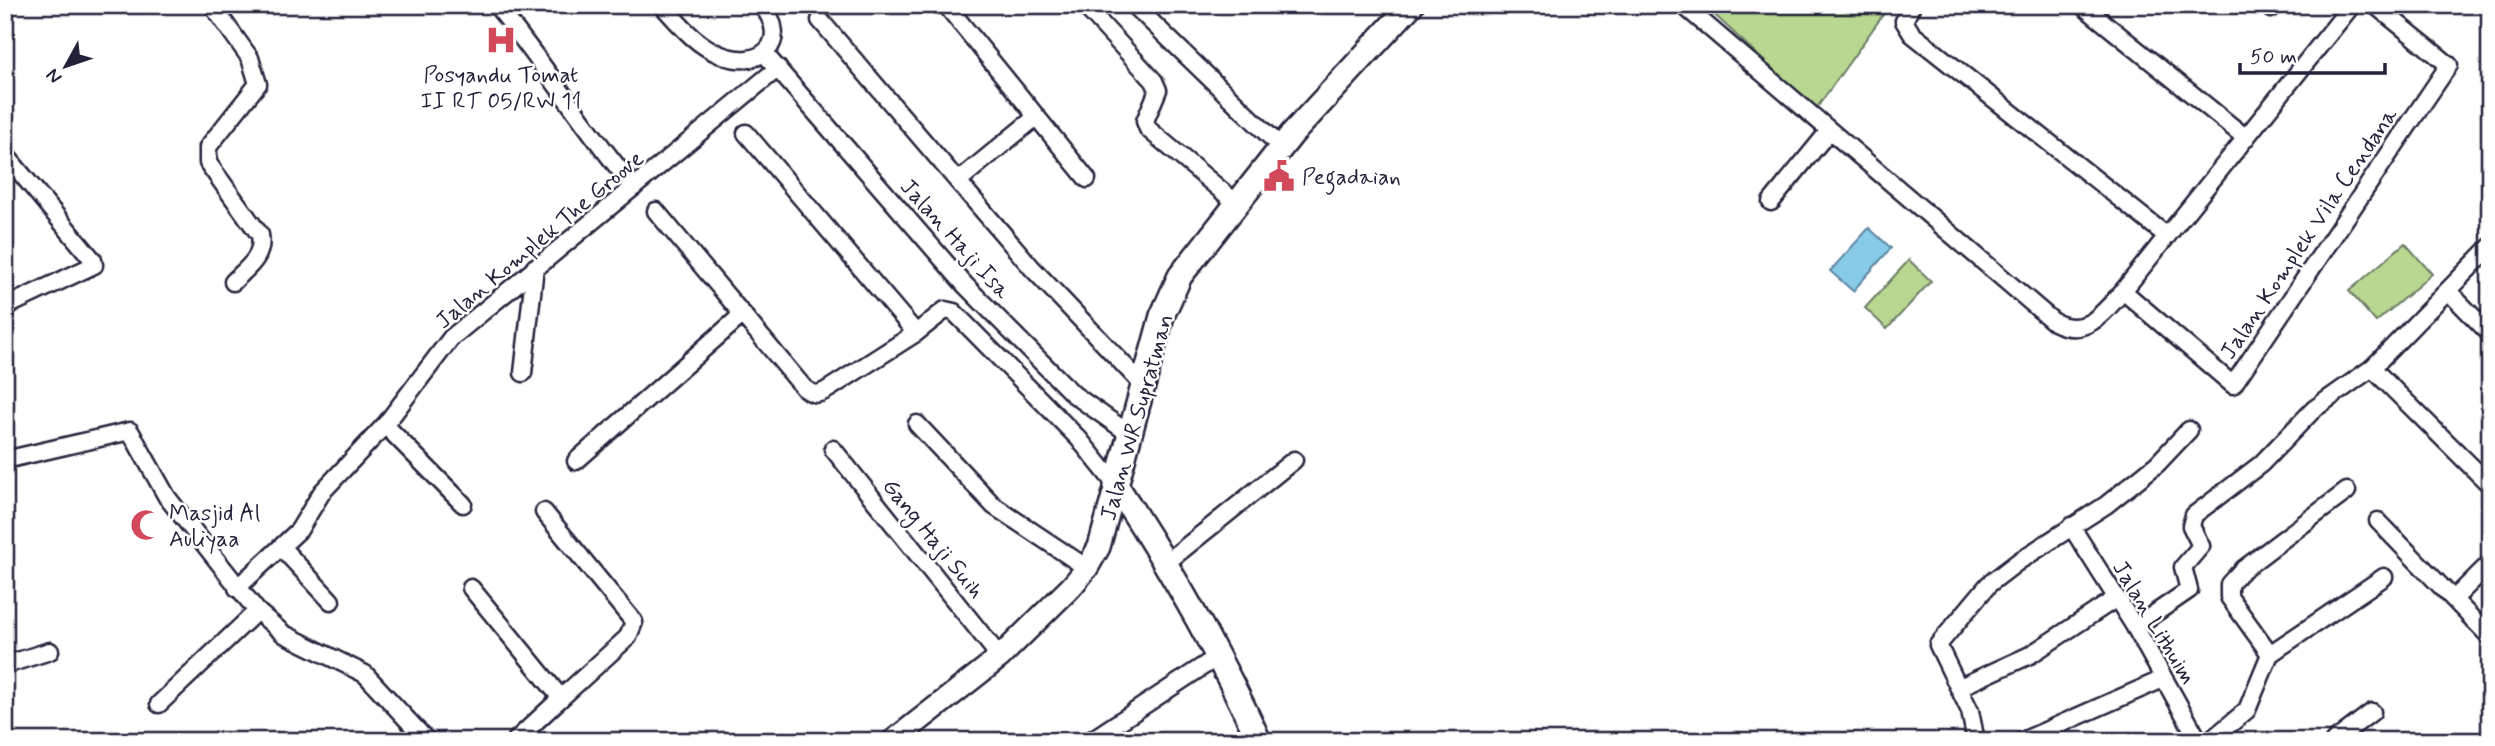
<svg xmlns="http://www.w3.org/2000/svg" width="2495" height="746" viewBox="0 0 2495 746" font-family="Mynerve,sans-serif">
<style>
.green{fill:#b8d790;stroke:#6d7c66;stroke-width:2}
.water{fill:#87cbe8;stroke:#5f87a3;stroke-width:2}
.lines{fill:none;stroke-linecap:round;stroke-linejoin:round}
.minor-casing{stroke:#22223b;stroke-width:21}
.tertiary-casing{stroke:#22223b;stroke-width:26}
.secondary-casing{stroke:#22223b;stroke-width:28}
.minor{stroke:#fff;stroke-width:16}
.tertiary{stroke:#fff;stroke-width:21}
.secondary{stroke:#fff;stroke-width:23}
.labels{text-anchor:middle;stroke-width:5;stroke-linejoin:round;paint-order:stroke}
.poi-label{font-size:23px;fill:#22223b;stroke:#fff;text-anchor:start}
.street-label{font-size:23px;fill:#22223b;stroke:#fff}
</style>
<rect width="100%" height="100%" fill="#fff"/>
<filter id="ink" filterUnits="userSpaceOnUse"><feTurbulence type="fractalNoise" baseFrequency=".0143" numOctaves="2"/><feDisplacementMap in="SourceGraphic" scale="14" xChannelSelector="R" yChannelSelector="G"/><feConvolveMatrix kernelMatrix="1 2 1 2 8 2 1 2 1" color-interpolation-filters="sRGB"/></filter>
<g filter="url(#ink)">
<!-- green -->
<g class="green">
<polygon points="1704,5 1890,5 1816,109"/>
<polygon points="2405,243 2432,274 2376,322 2349,291"/>
<polygon points="1909,260 1931,281 1887,329 1865,308"/>
</g>
<!-- water -->
<polygon class="water" points="1869,228 1891,248 1853,291 1830,271"/>
<g class="lines">
<defs>
<g id="minor">
<path d="M212,5l38,53 8,26 -50,63v16l52,72c4,22 -12,32 -27,47"/>
<path d="M496,5c49,59 88,124 138,182"/>
<path d="M662,5c18,20 34,40 59,50 39,15 71,-12 41,-50"/>
<polyline points="946,5 1087,179"/>
<polyline points="1084,5 1154,81 1158,90 1145,121 1148,129 1235,202"/>
<polyline points="1134,5 1281,147"/>
<path d="M1683,5l371,317c32,16 48,-8 69,-31l229,-286"/>
<polyline points="1912,5 1904,21 1912,34 2167,236"/>
<polyline points="2082,5 2246,138"/>
<polyline points="2266,5 2271,9 2274,5"/>
<polyline points="820,20 1032,268 1144,386"/>
<polyline points="764,53 965,285 1073,394 1131,435"/>
<polyline points="746,133 916,333"/>
<polyline points="5,154 93,260 94,265 5,307"/>
<polyline points="958,181 1036,117"/>
<polyline points="1771,202 1829,131"/>
<path d="M656,211l148,177c11,8 15,7 26,0l86,-55 29,-23 9,2 125,127 37,46"/>
<polyline points="2123,291 2233,385 2449,65 2375,5"/>
<polyline points="2448,291 2490,334"/>
<polyline points="2372,368 2490,485"/>
<polyline points="523,373 535,267"/>
<polyline points="917,424 994,506 1087,568"/>
<polyline points="385,425 463,504"/>
<polyline points="833,449 1000,657"/>
<polyline points="5,460 130,431 167,497 257,611 284,634 365,674 427,741"/>
<polyline points="576,461 743,314"/>
<polyline points="544,512 634,622 628,637 561,698"/>
<polyline points="2378,521 2490,637"/>
<polyline points="2071,526 2135,627 2199,741"/>
<polyline points="282,548 331,601"/>
<polyline points="1167,562 1294,460"/>
<polyline points="237,588 299,530 322,492 385,425 451,338 778,68"/>
<polyline points="471,588 561,698 515,741"/>
<polyline points="2454,599 2490,563"/>
<polyline points="2135,627 2189,590 2183,567 2201,546 2191,526 2194,515 2261,464 2314,409 2372,368 2490,247"/>
<polyline points="2270,654 2229,597 2229,584 2241,571 2347,491"/>
<polyline points="5,665 50,651"/>
<polyline points="1960,687 2030,655 2115,599"/>
<polyline points="159,704 257,611"/>
<polyline points="1090,741 1220,655"/>
<polyline points="1976,741 1970,711 1938,645 1989,584 2019,561 2106,505 2157,464 2189,430"/>
<polyline points="2022,741 2163,679"/>
<polyline points="2210,741 2247,710 2270,654 2384,577"/>
<polyline points="2334,741 2372,712"/>
</g>
<polyline id="tertiary" points="893,741 1000,657 1071,587 1087,568 1099,547 1116,485"/>
<path id="secondary" d="M1259,741c-41,-91 -88,-172 -143,-256l46,-169 18,-40 112,-142 119,-129"/>
</defs>
<!-- minor casing -->
<use href="#minor" class="minor-casing"/>
<!-- tertiary casing -->
<use href="#tertiary" class="tertiary-casing"/>
<!-- secondary casing -->
<use href="#secondary" class="secondary-casing"/>
<!-- minor -->
<use href="#minor" class="minor"/>
<!-- tertiary -->
<use href="#tertiary" class="tertiary"/>
<!-- secondary -->
<use href="#secondary" class="secondary"/>
</g>
</g>
<!-- icons -->
<defs>
<symbol id="hospital-bare" viewBox="-9 -9 18 18"><path d="M-5-5h3v3.5h4V-5h3V5h-3V1.5h-4V5h-3Z" fill="#d1495b" stroke="#fff" stroke-width="2.5" paint-order="stroke"/></symbol>
<symbol id="civic-bare" viewBox="-9 -9 18 18"><path d="M-.6-6.5H3V-4.5H.6V-3L4-1V1h2V6H-6V1h2V-1L-.6-3ZM-1.2 2.5V6h2.4V2.5Z" fill="#d1495b" stroke="#fff" stroke-width="2.5" paint-order="stroke"/></symbol>
<symbol id="mosque-bare" viewBox="-9 -9 18 18"><path d="M3.5-4.9A6 6 0 1 0 3.5 4.9A5 5 0 1 1 3.5-4.9Z" fill="#d1495b" stroke="#fff" stroke-width="2.5" paint-order="stroke"/></symbol>
</defs>
<g fill-rule="evenodd">
<use href="#hospital-bare" x="479" y="18" width="44" height="44"/>
<use href="#civic-bare" x="1257" y="154" width="44" height="44"/>
<use href="#mosque-bare" x="124" y="503" width="44" height="44"/>
</g>
<g class="labels">
<!-- poi labels -->
<g class="poi-label">
<text x="501" y="82" text-anchor="middle">Posyandu Tomat<tspan x="501" dy="26">II RT 05/RW 11</tspan></text>
<text x="1302" y="184">Pegadaian</text>
<text x="169" y="520">Masjid Al<tspan x="169" dy="26">Auliyaa</tspan></text>
</g>
<!-- street labels -->
<g class="street-label">
<text transform="translate(2308 233) rotate(-56)" y="8">Jalan Komplek Vila Cendana</text>
<text transform="translate(956 238) rotate(48)" y="8">Jalan Haji Isa</text>
<text transform="translate(539 239) rotate(-40)" y="8">Jalan Komplek The Groove</text>
<text transform="translate(1136 417) rotate(-74)" y="8">Jalan WR Supratman</text>
<text transform="translate(934 538) rotate(51)" y="8">Gang Haji Suih</text>
<text transform="translate(2155 622) rotate(59)" y="8">Jalan Lithuim</text>
</g>
</g>
<!-- margin -->
<rect width="2495" height="746" fill="none" stroke="#fff" stroke-width="28"/>
<rect x="14" y="14" width="2467" height="718" fill="none" stroke="#22223b" stroke-width="2.5" filter="url(#ink)"/>
<!-- north arrow -->
<g transform="translate(66 66) rotate(230)" stroke="#ffffff" stroke-width="5" paint-order="stroke">
<path d="M0-5L12 26L0 18L-12 26Z" fill="#22223b"/>
<text y="-10" font-size="19" font-weight="bold" text-anchor="middle" fill="#22223b">N</text>
</g>
<!-- scale -->
<path d="M2240 63v10h145v-10" fill="none" stroke="#22223b" stroke-width="3.5"/>
<text x="2250" y="63" font-size="21" fill="#22223b" stroke="#ffffff" stroke-width="5" paint-order="stroke">50 m</text>
</svg>
